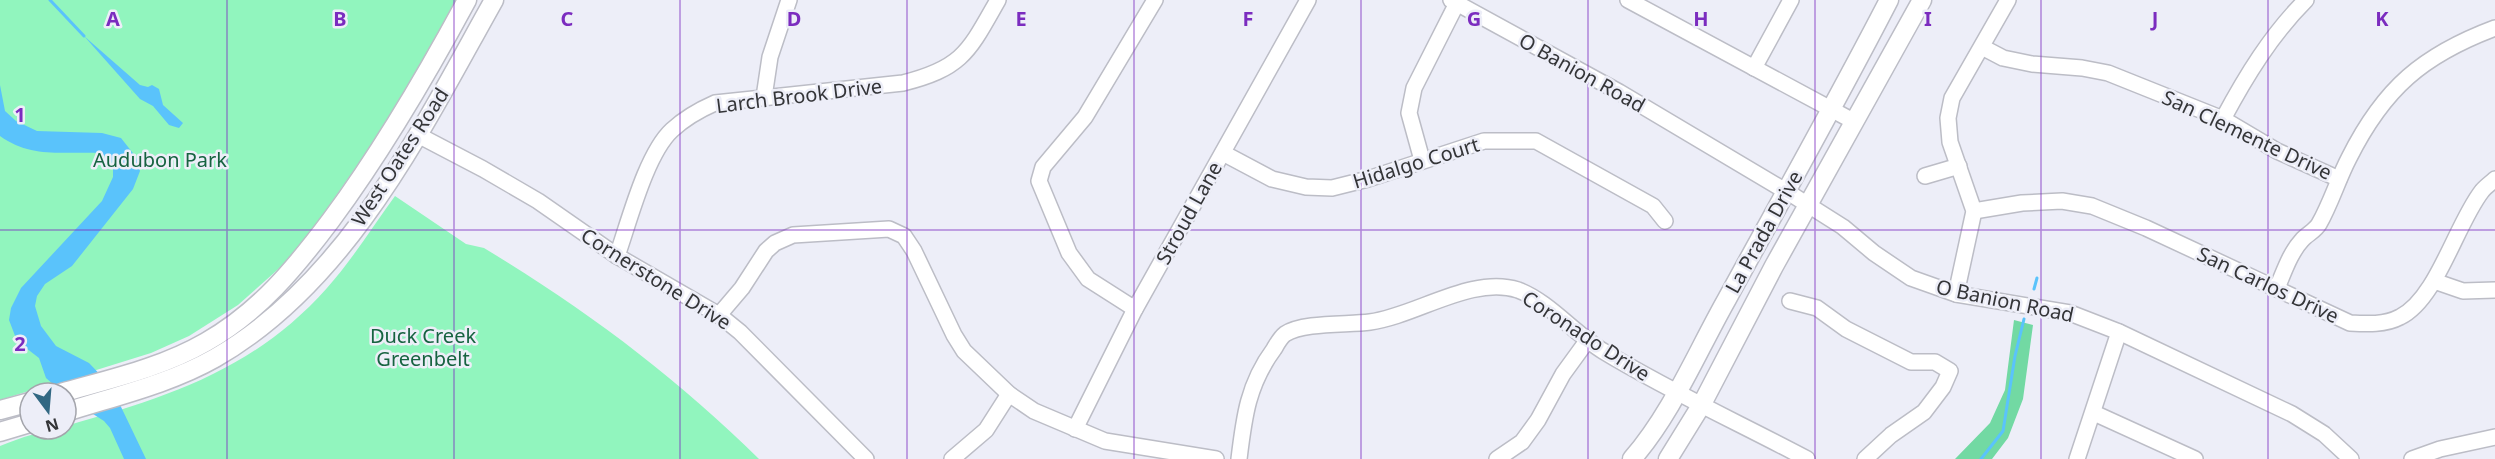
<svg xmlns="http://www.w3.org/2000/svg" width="2495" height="459" viewBox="0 0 2495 459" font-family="'Noto Sans',sans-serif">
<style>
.green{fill:#91f5be}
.forest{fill:#72d9a3}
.water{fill:#5ac3fb}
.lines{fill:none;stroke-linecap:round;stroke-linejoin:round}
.stream{stroke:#5ac3fb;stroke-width:3}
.minor-casing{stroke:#bcbdc6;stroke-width:18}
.major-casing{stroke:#bcbdc6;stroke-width:21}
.minor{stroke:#fff;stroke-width:15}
.major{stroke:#fff;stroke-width:18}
.grid{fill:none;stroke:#7b2cbf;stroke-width:1.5;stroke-opacity:0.55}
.labels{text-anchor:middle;stroke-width:5;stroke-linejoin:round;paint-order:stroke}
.street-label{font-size:20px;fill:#343538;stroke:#edeef8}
.park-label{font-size:20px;fill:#166340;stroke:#edeef8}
.grid-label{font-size:20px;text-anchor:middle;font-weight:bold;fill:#7b2cbf;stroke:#edeef8;stroke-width:5;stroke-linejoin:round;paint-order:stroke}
</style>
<rect width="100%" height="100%" fill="#edeef8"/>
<!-- green -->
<g class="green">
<polygon points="0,0 458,0 380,133 303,243 284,264 238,305 189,336 151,353 0,400"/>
<path d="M395,196l71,48 18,4c101,61 191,128 275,211h-759v-13c20,-8 45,-17 66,-17v-3c102,-29 188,-56 261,-138 25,-28 46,-62 68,-92z"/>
</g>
<!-- forest -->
<polygon class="forest" points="2014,320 2033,325 2023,399 2008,438 1992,459 1955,459 1990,423 2005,390"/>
<!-- water -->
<g class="water">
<polygon points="84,36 140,85 148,87 152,85 159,89 163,105 183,123 179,128 169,125 153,106 140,99"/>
<path d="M0,85l5,26 11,10 21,10 65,2 19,5 15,19 4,14 -7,18 -61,77 -27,18 -8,12 -2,10 6,20 15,20 33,17 22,23 35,73h-22l-14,-31 -6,-7 -33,-21 -25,-22 -7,-20 -22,-17 -8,-21 2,-12 10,-20 81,-87 11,-24v-11l-3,-7 -10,-6c-37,-2 -68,6 -100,-17z"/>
</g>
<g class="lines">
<!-- stream -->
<g class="stream">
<polyline points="50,0 84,36"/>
<polyline points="2034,289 2037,278"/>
<polyline points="1981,459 2003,431 2015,356 2024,319"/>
</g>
<defs>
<g id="minor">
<polyline points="1451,0 1619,92 1794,196 1843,227 1874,253 1911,278 1956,294 2070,313 2119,332 2292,414 2324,434 2351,459"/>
<polyline points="1628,0 1855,122"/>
<polyline points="1982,47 2003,58 2032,64 2082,68 2108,73 2223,119 2277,151 2339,179"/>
<polyline points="1754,68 1791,0"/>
<polyline points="764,97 770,57 789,0"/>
<path d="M2223,119c23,-43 48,-84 83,-119"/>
<polyline points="418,135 483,169 538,201 617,256 719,315 740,332 866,459"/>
<polyline points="1223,153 1272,179 1306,187 1332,188 1368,179 1484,141 1536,141 1653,206 1665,221"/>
<polyline points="1422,160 1409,113 1414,88 1457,3"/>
<polyline points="1925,176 1959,166"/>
<path d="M1974,211l48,-8 40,-2 30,5 54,22 204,95c17,1 35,2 50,-6 37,-18 56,-93 82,-126 3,-4 9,-8 13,-12"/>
<path d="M617,256c12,-34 29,-102 55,-126 13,-12 27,-20 43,-27l188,-20c60,-15 66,-32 95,-83"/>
<polyline points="2434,281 2463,291 2495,290"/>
<path d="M2277,288c7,-16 13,-35 25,-48 5,-6 13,-9 17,-16 12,-21 19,-45 30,-66 35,-70 74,-103 146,-130"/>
<polyline points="1956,294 1974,211 1950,142 1948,118 1952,98 2008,0"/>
<polyline points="1790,301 1817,308 1846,329 1911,362 1935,362 1950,371 1943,387 1924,412 1891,435 1865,459"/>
<polyline points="1135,309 1088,279 1069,253 1039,181 1043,167 1085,117 1155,0"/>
<polyline points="719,315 742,288 766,251 775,243 793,235 889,229 904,236 914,251 954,335 964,351 1009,394 1034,411 1105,441 1216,459"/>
<polyline points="2094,413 2195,459"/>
<polyline points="1075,429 1135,309 1308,0"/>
<polyline points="952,459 986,430 1009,394"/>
<path d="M1239,459c5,-42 9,-75 35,-110 3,-5 6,-11 11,-15 18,-12 63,-9 85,-12 46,-6 102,-47 148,-32 30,11 57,44 85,61 66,40 136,72 204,108"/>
<polyline points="1497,459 1522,442 1538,420 1563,374 1587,341"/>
<polyline points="2077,459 2119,332"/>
<polyline points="2412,459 2440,449 2495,437"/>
</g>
<g id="major">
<path d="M61,393c49,-14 100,-25 145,-51 53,-30 89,-74 125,-122 52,-70 95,-144 136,-220"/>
<polyline points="0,410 30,402"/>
<path d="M66,412c50,-16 103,-28 149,-54 133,-76 207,-230 279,-358"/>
<polyline points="0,432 30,423"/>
<path d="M1632,459c40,-46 65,-107 95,-160 54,-99 110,-198 162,-299"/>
<polyline points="1668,459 1702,404 1774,266 1922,0"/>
</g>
</defs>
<!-- minor casing -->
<use href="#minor" class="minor-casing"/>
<!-- major casing -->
<use href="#major" class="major-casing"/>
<!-- minor -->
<use href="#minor" class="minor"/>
<!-- major -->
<use href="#major" class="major"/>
</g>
<!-- grid -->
<path class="grid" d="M227,0v459M454,0v459M680,0v459M907,0v459M1134,0v459M1361,0v459M1588,0v459M1815,0v459M2041,0v459M2268,0v459M0,230h2495"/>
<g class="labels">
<!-- street labels -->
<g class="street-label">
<text transform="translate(1582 73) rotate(29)" y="7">O Banion Road</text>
<text transform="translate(799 96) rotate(-7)" y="7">Larch Brook Drive</text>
<text transform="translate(2247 135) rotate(25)" y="7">San Clemente Drive</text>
<text transform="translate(400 157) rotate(-57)" y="7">West Oates Road</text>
<text transform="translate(1416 163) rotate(-17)" y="7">Hidalgo Court</text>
<text transform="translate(1189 213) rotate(-61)" y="7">Stroud Lane</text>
<text transform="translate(1764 232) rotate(-61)" y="7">La Prada Drive</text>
<text transform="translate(656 279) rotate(32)" y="7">Cornerstone Drive</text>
<text transform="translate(2268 285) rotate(25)" y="7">San Carlos Drive</text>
<text transform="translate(2005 301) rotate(12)" y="7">O Banion Road</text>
<text transform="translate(1586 336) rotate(33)" y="7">Coronado Drive</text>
</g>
<!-- park labels -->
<g class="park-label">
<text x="160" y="167">Audubon Park</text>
<text x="423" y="343">Duck Creek<tspan x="423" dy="23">Greenbelt</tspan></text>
</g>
</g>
<g class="grid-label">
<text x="113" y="26">A</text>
<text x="340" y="26">B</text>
<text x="567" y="26">C</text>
<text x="794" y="26">D</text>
<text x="1021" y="26">E</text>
<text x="1248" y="26">F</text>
<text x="1474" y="26">G</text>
<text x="1701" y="26">H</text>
<text x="1928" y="26">I</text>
<text x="2155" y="26">J</text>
<text x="2382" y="26">K</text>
<text x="20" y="122">1</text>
<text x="20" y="351">2</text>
</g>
<!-- north arrow -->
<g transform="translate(48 411) rotate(164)"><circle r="28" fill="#edeef8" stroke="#a3a4ab" stroke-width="1.5"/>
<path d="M0-4.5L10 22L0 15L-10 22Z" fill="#326883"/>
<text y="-9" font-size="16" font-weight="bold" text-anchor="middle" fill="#343538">N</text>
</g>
</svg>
